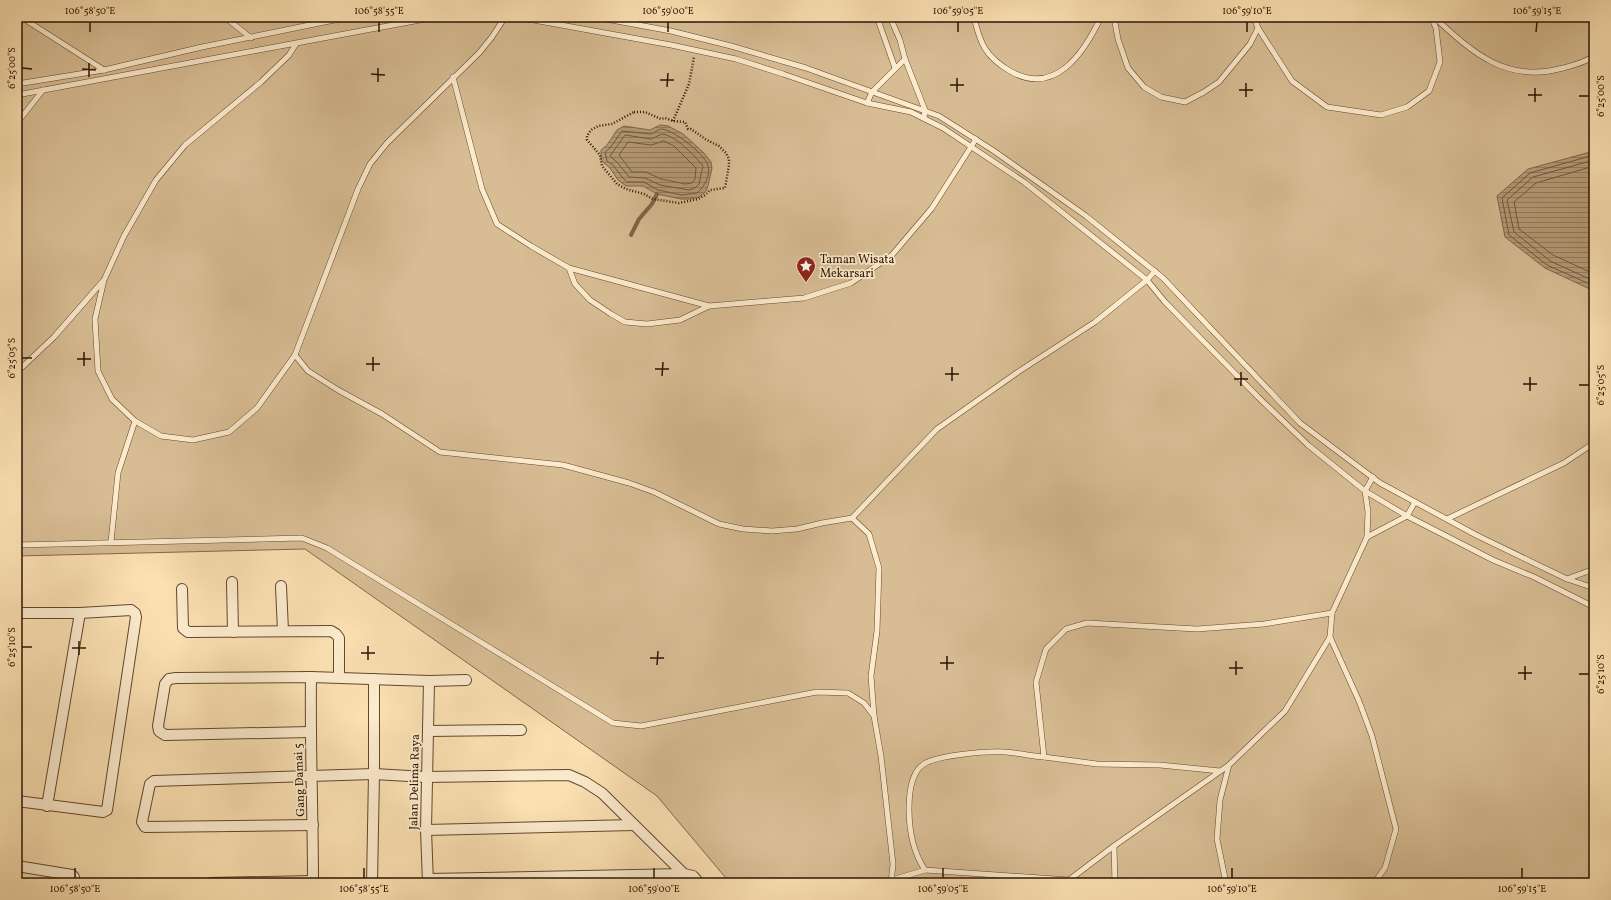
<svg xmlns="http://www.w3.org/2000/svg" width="1611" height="900" viewBox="0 0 1611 900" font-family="Vollkorn,serif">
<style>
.green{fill:#d8bd94;stroke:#82694c}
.water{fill:url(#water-rules);stroke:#7e6548}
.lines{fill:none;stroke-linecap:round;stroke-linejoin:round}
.shore{stroke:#70583c;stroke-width:1}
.stream{stroke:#7e6548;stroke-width:4}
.service-casing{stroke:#60482f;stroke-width:6}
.minor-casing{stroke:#60482f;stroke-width:12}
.path{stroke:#2c1503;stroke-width:2.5;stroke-dasharray:1 2;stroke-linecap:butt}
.service{stroke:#fcebcd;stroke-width:5}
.minor{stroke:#fcebcd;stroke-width:10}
.ticks{fill:none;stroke:#2c1503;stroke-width:1.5}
.labels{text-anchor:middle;stroke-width:3.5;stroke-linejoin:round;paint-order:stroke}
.poi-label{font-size:12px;fill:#2c1503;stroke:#fcebcd;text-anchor:start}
.street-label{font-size:12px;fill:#2c1503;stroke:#fcebcd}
.neatline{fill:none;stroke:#2c1503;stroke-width:1.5}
.ticks-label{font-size:10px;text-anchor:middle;fill:#2c1503}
</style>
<defs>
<pattern id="water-rules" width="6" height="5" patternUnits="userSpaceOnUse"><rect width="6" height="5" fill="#b59b76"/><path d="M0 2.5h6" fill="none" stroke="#937d5f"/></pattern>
</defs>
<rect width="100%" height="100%" fill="#fbe0b2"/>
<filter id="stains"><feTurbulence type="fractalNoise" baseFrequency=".005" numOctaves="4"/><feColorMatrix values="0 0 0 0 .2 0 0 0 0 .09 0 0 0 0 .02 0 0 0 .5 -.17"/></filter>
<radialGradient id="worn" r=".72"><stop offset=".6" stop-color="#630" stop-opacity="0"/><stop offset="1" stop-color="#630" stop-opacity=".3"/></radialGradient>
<!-- green -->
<polygon class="green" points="17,17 1594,17 1594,883 730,883 657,796 305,549 17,556"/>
<!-- water -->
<g class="water">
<polygon points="660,125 668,126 683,134 704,153 711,162 712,168 708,186 706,191 699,197 690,199 681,199 657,194 643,186 626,186 618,180 610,168 604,163 601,159 601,150 607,145 617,130 624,126 650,130"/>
<polygon points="1594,151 1594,291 1545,268 1505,237 1497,196 1528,169"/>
</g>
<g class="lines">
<!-- shore -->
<g class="shore">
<path d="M661,129c12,0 42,24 47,36 3,9 -4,23 -11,28l-15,2 -24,-5 -14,-8h-17l-5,-5 -9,-12 -6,-4 -2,-9 5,-4 12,-17 29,3z"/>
<path d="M662,134c13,1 33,22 41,32l-4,18 -4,4 -6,2 -29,-5 -15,-7 -16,-1 -12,-15 -7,-6 15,-21 26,4z"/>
<polygon points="664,141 674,146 696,168 695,179 692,183 685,184 661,179 646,172 632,172 619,155 628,142 651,145"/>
<polyline points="1594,155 1530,173 1502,198 1509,235 1547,265 1594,286"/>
<polyline points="1594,160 1533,177 1507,200 1514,232 1550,261 1594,281"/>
<polyline points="1594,166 1536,183 1514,202 1519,229 1553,255 1594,274"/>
</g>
<!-- stream -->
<polyline class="stream" points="631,235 639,219 652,204 657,194"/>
<defs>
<g id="service">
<polyline points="21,17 104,70"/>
<polyline points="225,17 251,38"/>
<polyline points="517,17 671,45 736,59 783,74 867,103 911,112 943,128 1024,182 1147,280 1165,302 1258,397 1308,445 1365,491 1407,516 1493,560 1534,577 1594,607"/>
<polyline points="595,17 671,31 731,46 806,68 939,116 994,151 1086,216 1163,278 1300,423 1380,483 1476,535 1567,579 1594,588"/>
<polyline points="877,17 895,68"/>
<polyline points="890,17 900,40 905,59 925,110 924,118"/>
<path d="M974,17c6,27 12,40 36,54 45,26 74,-18 91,-54"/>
<polyline points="1114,17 1118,39 1128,68 1144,87 1161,97 1185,102 1204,92 1219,82 1250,44 1258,28"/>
<polyline points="1254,17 1258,28 1292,81 1327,107 1381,115 1407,107 1429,91 1440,62 1436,28 1431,17"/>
<path d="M1434,17c38,35 72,67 129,51 11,-3 21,-5 31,-12"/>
<polyline points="296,44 289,55 261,82 185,145 156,180 124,236 104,280 95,319 98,371 112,399 135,421 161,436 193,440 229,432 257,408 295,355 358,189 370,164 387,143 479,53 492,37 505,17"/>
<polyline points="453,77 482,189 497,224 531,246 569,268 709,306 804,298 851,283 892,255 932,208 976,139"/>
<polyline points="17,84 104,70 202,47 349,17"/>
<polyline points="17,95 436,17"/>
<polyline points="867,103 872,92 905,59"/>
<polyline points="17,123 43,90"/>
<polyline points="569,268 575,284 590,300 611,314 625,322 647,324 680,320 709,306"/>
<polyline points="295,355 308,371 338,390 382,414 440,452 563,465 629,483 654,492 719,524 743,529 772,531 797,529 822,523 852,518 869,534 879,568 877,631 871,676 874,716 881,756 893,864 891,883"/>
<polyline points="17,372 54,337 103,281"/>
<polyline points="852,518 937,429 1018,372 1095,322 1147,280 1155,271"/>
<polyline points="1447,519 1564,463 1594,443"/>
<polyline points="1367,537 1407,516 1415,502"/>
<polyline points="111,542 118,473 135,421"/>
<polyline points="17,545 302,538 327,548 613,723 641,726 817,692 848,693 864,703 874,716"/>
<polyline points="1567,579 1594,569"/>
<polyline points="1330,637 1359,701 1372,736 1396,829 1385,868 1374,883"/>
<polyline points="1044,757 1097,764 1160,765 1220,771"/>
<polyline points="1114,846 1115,883"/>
<polyline points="925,870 1069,880"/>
<path d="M892,880l33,-10c-12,-18 -16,-40 -16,-61 0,-14 2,-37 15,-45 14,-9 63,-13 81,-12 13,1 26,4 39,5l-8,-75 10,-33 20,-20 21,-6 110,6 67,-5 68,-11 35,-76 1,-25 -3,-21 8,-14"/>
<polyline points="1065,883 1114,846 1229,765 1285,711 1330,637 1332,613"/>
<polyline points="1226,883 1217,839 1220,800 1229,765"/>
</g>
<g id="minor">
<polyline points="232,582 233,632"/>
<polyline points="281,586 283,631"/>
<polyline points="182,589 183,628 188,632 331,631 336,634 339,638 339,677"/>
<polyline points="17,613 80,613 131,610 135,613 136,617 107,810 103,812 17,801"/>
<path d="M311,677c-1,69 2,137 2,206"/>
<polyline points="428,731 521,730"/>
<polyline points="310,732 165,735 159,731 158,726 165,684 169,679 176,678 311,677 429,681 466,680"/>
<polyline points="47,806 80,613"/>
<polyline points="313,825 145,827 142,822 150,784 154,781 374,774 426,777 569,775 585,782 602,793 684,874"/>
<polyline points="426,830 634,825"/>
<polyline points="17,866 72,875 74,877 74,883"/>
<polyline points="428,879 684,874 693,876 699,883"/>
<polyline points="211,883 313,881"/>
<polyline points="372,883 374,774 374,679"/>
<polyline points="428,883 426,830 429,681"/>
</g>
</defs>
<!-- service casing -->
<use href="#service" class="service-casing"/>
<!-- minor casing -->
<use href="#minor" class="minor-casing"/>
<!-- path -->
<g class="path">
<polygon points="634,112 645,112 661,119 665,118 673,121 685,122 688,129 691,129 705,139 719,146 726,153 729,159 729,165 725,188 710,190 705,195 698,199 679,203 653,199 644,194 626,189 617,184 602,166 600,155 587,140 587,136 591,130 598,126 612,124"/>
<polyline points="673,121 689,84 694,57"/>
</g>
<!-- service -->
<use href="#service" class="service"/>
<!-- minor -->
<use href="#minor" class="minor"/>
</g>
<!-- ticks -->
<path class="ticks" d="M90,32v-10M379,32v-10M668,32v-10M958,32v-10M1247,32v-10M1536,32l1,-10M22,68l10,1M82,69l14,1M371,74l14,1M89,77v-14M660,80h14M378,82v-14M950,85h14M667,87l1,-14M1239,90h14M957,92v-14M1528,95h14M1579,96h10M1246,97v-14M1535,102v-14M22,358h10M77,359h14M366,364h14M84,366v-14M655,369h14M373,371v-14M945,374h14M662,376l1,-14M1234,379h14M952,381v-14M1523,384h14M1579,385h10M1241,386v-14M1530,391v-14M22,647h10M72,648h14M361,653h14M79,655v-14M650,658h14M368,660v-14M940,663h14M657,665l1,-14M1229,668h14M947,670v-14M1518,673h14M1579,674h10M1236,675v-14M1525,680v-14M75,878v-10M364,878v-10M654,878v-10M943,878v-10M1232,878v-10M1522,878v-10"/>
<!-- icons -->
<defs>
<symbol id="sight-pin" viewBox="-11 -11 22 30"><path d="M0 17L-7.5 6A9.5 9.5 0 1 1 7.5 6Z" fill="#8f2418" stroke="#fcebcd"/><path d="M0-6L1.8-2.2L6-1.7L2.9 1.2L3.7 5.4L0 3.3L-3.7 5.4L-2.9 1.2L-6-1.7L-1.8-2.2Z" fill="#fff"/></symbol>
</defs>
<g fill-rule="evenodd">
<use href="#sight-pin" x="795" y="255" width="22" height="30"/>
</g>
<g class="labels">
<!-- poi labels -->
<g class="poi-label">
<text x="820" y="263">Taman Wisata<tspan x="820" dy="14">Mekarsari</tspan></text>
</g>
<!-- street labels -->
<g class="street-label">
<text transform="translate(299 780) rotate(-92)" y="4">Gang Damai 5</text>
<text transform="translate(414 782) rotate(-89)" y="4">Jalan Delima Raya</text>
</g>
</g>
<!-- margin -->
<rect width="1611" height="900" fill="none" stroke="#fbe0b2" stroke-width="44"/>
<rect x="22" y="22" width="1567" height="856" class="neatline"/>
<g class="ticks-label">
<text x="90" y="14">106°58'50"E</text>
<text x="379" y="14">106°58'55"E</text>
<text x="668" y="14">106°59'00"E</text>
<text x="958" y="14">106°59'05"E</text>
<text x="1247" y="14">106°59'10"E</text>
<text x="1537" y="14">106°59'15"E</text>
<text transform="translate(11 68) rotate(-90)" y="4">6°25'00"S</text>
<text transform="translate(1600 96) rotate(-90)" y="4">6°25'00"S</text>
<text transform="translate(11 358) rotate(-90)" y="4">6°25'05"S</text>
<text transform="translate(1600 385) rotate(-90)" y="4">6°25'05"S</text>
<text transform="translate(11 647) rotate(-90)" y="4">6°25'10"S</text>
<text transform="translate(1600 674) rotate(-90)" y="4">6°25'10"S</text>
<text x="75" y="892">106°58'50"E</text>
<text x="364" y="892">106°58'55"E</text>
<text x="654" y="892">106°59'00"E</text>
<text x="943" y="892">106°59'05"E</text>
<text x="1232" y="892">106°59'10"E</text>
<text x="1522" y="892">106°59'15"E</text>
</g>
<rect width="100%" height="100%" filter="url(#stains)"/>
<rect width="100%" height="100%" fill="url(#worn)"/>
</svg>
